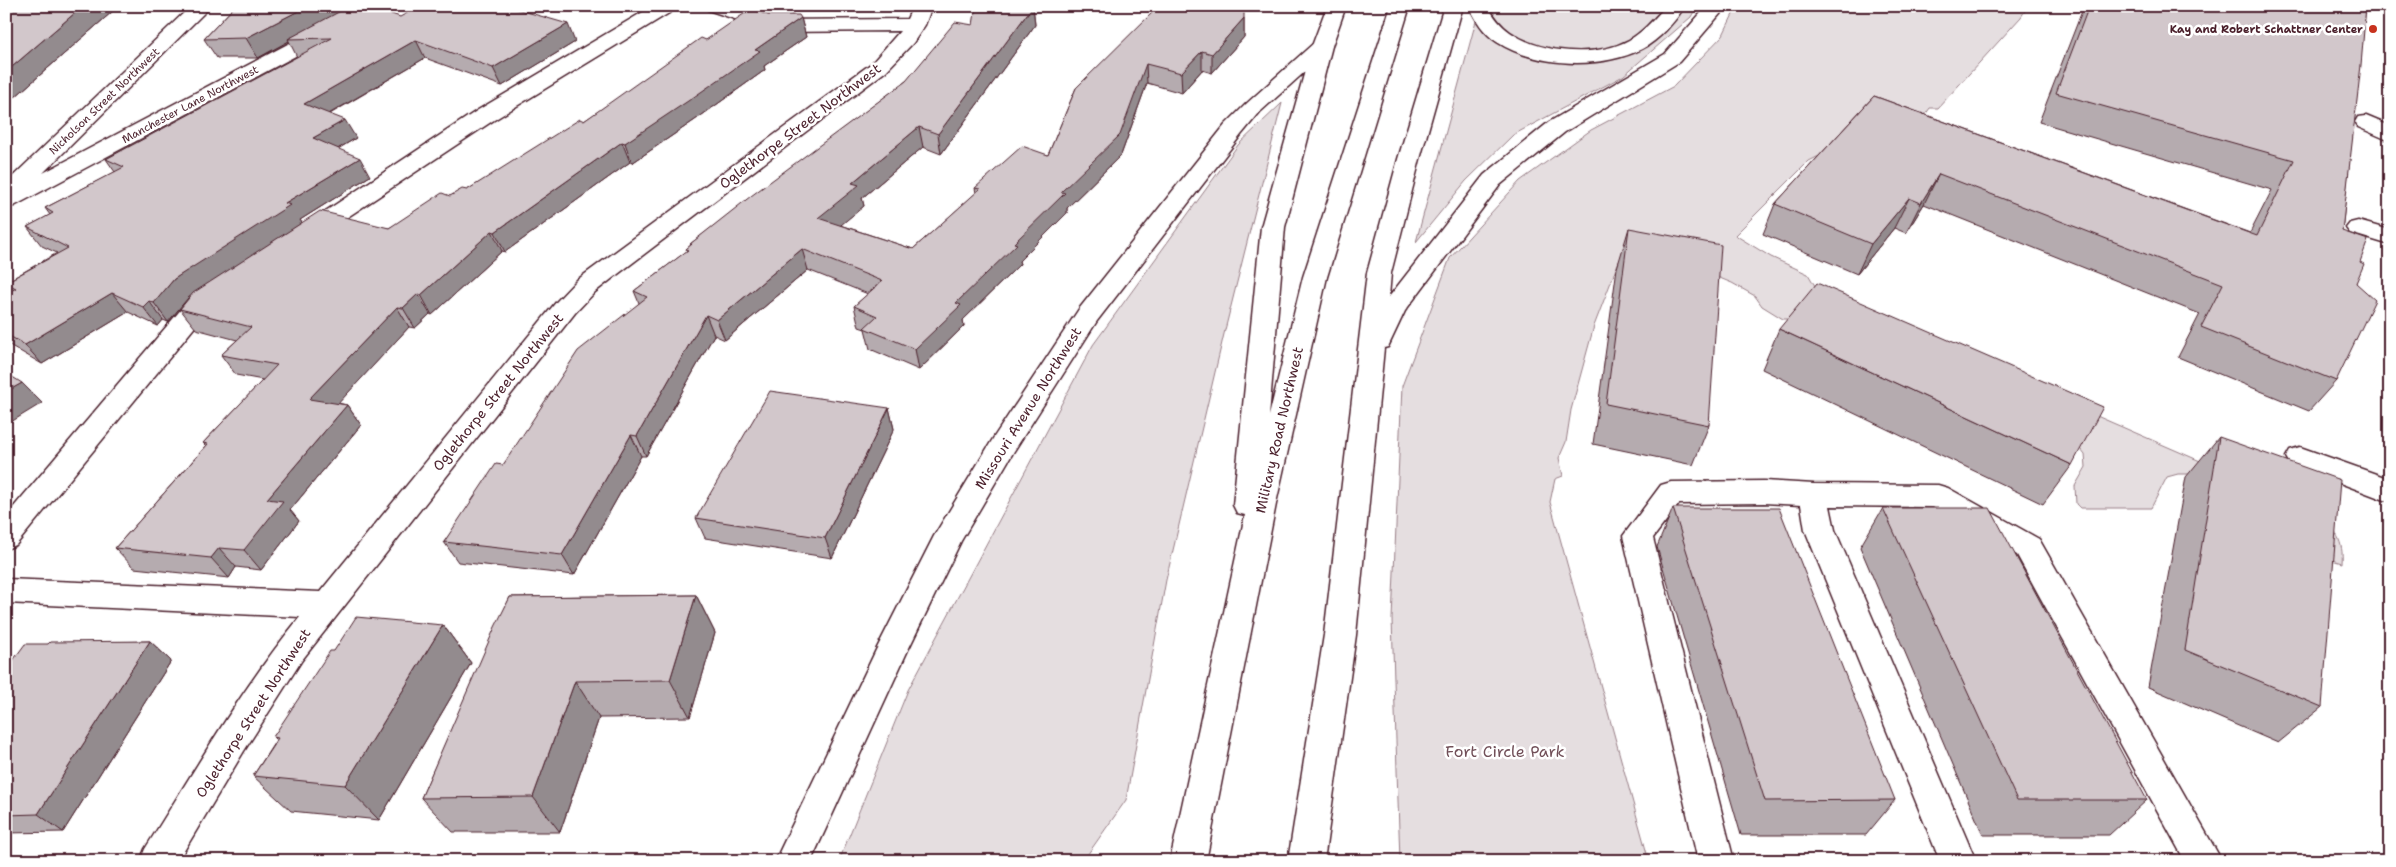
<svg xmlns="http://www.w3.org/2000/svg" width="2396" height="867" viewBox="0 0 2396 867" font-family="'Shantell Sans',sans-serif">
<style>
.green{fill:#e5dee0;stroke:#987e86}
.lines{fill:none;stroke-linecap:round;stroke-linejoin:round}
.minor-casing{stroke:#4a1f2b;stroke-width:3}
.major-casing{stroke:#4a1f2b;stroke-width:3}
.minor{fill:#fff;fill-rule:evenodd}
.major{fill:#fff;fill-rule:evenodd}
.wall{fill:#b5abaf;stroke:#4a1f2b}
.shaded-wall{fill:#938b8e;stroke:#4a1f2b}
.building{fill:#d2c7cb;stroke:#4a1f2b}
.poi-dot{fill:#c8321e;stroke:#fff;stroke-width:2}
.labels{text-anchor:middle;stroke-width:5;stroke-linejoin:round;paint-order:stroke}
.far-poi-label{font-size:11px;font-weight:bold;fill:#4a1f2b;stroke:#fff;text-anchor:end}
.far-street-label{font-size:11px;fill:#4a1f2b;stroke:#fff}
.street-label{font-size:14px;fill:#4a1f2b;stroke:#fff}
.near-park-label{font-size:16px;fill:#714f58;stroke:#fff}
</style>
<rect width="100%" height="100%" fill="#fff"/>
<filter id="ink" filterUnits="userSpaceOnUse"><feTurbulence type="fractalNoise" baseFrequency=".02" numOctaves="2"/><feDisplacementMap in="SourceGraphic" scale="10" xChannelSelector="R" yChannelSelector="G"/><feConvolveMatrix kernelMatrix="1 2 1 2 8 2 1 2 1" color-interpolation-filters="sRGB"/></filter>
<g filter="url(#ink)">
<!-- green -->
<g class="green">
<polygon points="1480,6 1697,6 1691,17 1623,76 1513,135 1466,181 1416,242"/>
<path d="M1737,6h291l-7,11 -83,91h-8l-5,7 -96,36 -20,10 -74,74 36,22 37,17 13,22 501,218c13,17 22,27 20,49l-31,-9 -110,-80h-23l-11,3 -16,31h-71l-4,-4 -1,-18 11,-19 -1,-12 -13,-16 -264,-120h-25l-21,-13 -7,-10 -23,-13 -37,-15 -68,-10 -8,3 -25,65 -23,84 -5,32 -7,16 4,18 -8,3 -5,23 99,359h-249l-8,-242 10,-233 48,-128 70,-77 71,-51 83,-44 49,-51z"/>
<polygon points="1282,103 1224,334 1166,580 1126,800 1083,861 839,861 908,690 1093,345 1238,145"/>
</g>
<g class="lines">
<defs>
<g id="minor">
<polygon points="191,6 211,6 43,173 360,6 384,6 382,10 14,206 6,208 8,181"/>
<polygon points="653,6 676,6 674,10 494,120 313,240 305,242 297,240 293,235 297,230 478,110"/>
<path d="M706,6h28l41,14 132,-1 6,-13h19l-7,19 -12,18 -27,28 -268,203 -23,18 -20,21 -273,347 -58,91 -66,110h-38l5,-12c50,-79 96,-160 155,-232l-294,-14v-24l314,13 237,-291 20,-21 295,-217 28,-32 -127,1 -65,-22z"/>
<polygon points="1322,40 1329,42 1332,46 1329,50 1260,112 1241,135 1097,321 1014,451 961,541 908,650 811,861 775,861 876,650 934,536 994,437 1079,309 1225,125 1246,104 1315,42"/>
<polygon points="2366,116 2390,126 2390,141 2358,127 2355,122 2358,117"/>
<polygon points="2358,221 2390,230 2390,245 2350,233 2346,228 2350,223"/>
<polygon points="215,287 224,289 227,295 224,301 207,312 16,545 6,549 6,516 189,300 206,289"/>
<polygon points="2300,447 2390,479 2390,502 2290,464 2286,457 2290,450"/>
<polygon points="1764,481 1814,484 1938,485 1948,488 2039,539 2222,861 2185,861 2017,555 1933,507 1830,506 1835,530 1976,861 1940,861 1805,530 1801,505 1764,503 1679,504 1653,538 1734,861 1698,861 1623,536 1661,485 1671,482"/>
</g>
<g id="major">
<polygon points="1327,6 1346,6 1332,46 1285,227 1269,416 1303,277 1391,6 1410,6 1327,277 1277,499 1206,861 1170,861 1245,515 1237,513 1233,505 1261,227 1312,46"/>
<polygon points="1444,6 1463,6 1420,159 1391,273 1389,297 1484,175 1549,122 1665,54 1707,6 1727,6 1679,62 1565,132 1500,185 1405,311 1388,347 1384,348 1356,635 1324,861 1288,861 1324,635 1367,273 1398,159"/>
<path d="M1469,6h19c6,11 12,19 22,26 30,22 86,26 119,8 14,-8 26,-22 37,-34h19c-10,16 -26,34 -43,43 -42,21 -106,18 -145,-7 -14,-9 -21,-22 -28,-36z"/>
</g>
</defs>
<!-- minor casing -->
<use href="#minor" class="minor-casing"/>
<!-- major casing -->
<use href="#major" class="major-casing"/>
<!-- minor -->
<use href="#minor" class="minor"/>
<!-- major -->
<use href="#major" class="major"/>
</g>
<!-- wall -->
<g class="wall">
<polygon points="6,6 113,11 15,97 10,97 6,101"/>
<polygon points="235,6 342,6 344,10 575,42 502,86 425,58 330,114 356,138 338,149 370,176 300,220 302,223 389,228 450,196 467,190 584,121 706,40 768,15 772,15 770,7 790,8 792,15 801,18 806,37 764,66 765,70 695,120 632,163 630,162 505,252 502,251 432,315 430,314 415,328 409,327 338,403 347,405 361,425 290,510 299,521 261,570 236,567 229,578 134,568 115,548 206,446 203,443 263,380 236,375 221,355 237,340 196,329 180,309 190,297 188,298 168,322 163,320 158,326 128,312 42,364 6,343 6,294 12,290 6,283 6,282 57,253 42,246 27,227 50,215 45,208 115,172 106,159 297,57 289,41 258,58 217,58 204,39"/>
<polygon points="1033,6 1035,25 941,154 923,147 862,198 864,206 840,225 913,249 976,193 975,188 1048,155 1076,88 1244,18 1244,37 1212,73 1202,70 1182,93 1147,83 1121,155 1067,208 1067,213 1019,261 1020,264 963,320 964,326 919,370 870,349 865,329 859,327 854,306 868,294 808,270 725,340 714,335 646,456 641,456 574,575 458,562 444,542 503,465 639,303 634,291 687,251 686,249 691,245 690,244 906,81 973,25"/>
<polygon points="2084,6 2366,6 2342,231 2360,262 2336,381 2309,411 2178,357 2200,314 1924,204 1906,233 1894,228 1857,274 1763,234 1775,204 1874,96 2250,233 2272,190 2039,122"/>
<polygon points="1629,228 1709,425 1693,465 1593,444 1617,268"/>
<polygon points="1779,329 2072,465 2043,504 1762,369"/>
<polygon points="889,408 894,429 832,558 705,538 696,518"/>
<polygon points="2219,437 2322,707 2278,743 2148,687 2186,477"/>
<polygon points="1673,508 1895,800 1866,835 1741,835 1657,547"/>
<polygon points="1883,508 2147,800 2109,835 1983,835 1860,547"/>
<polygon points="696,595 715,633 690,717 599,718 560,832 453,832 421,798 510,597"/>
<polygon points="443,625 471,663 379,820 291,811 253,776 276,740 273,737 334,651"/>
<polygon points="150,641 171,661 63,832 6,833 6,670 48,644"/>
</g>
<!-- shaded-wall -->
<g class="shaded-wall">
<polygon points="83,6 110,6 113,11 15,97 6,86 6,72"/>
<polygon points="308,6 342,6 345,12 288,39 289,41 258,58 246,38"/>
<polygon points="1033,6 1035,25 941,154 938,134"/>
<polygon points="801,18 806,37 764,66 765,70 695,120 632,163 625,143 755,50"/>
<polygon points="1244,18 1244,37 1212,73 1212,54"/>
<polygon points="568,24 575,42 502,86 493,68"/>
<polygon points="416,40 425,58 315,122 304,104"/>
<polygon points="1202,51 1202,70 1182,93 1181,73"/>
<polygon points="1146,64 1147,83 1121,155 1067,208 1067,213 1019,261 1020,264 963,320 964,326 919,370 915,349 956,303 1014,243"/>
<polygon points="6,92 10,97 6,101"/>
<polygon points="345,120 356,138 324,157 313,138"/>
<polygon points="919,127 923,147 862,198 864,206 824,239 818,218 852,183"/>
<polygon points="622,142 630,162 505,252 495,232"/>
<polygon points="360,158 370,176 300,220 302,223 188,298 168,322 154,303 174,279 285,203"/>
<polygon points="1939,174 1924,204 1906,233 1921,203"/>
<polygon points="1909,198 1894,228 1857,274 1871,244"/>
<polygon points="492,231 502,251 432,315 421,295"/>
<polygon points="802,249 808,270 725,340 717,320"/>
<polygon points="112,293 128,312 42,364 25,345"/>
<polygon points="418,294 430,314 415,328 403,308"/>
<polygon points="149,301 163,320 158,326 143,307"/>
<polygon points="397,307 409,327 323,420 309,399"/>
<polygon points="706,315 714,335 646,456 637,436"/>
<polygon points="22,383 42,403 6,425 6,392"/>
<polygon points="347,405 361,425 290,510 299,521 261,570 244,550 267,499"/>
<polygon points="889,408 894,429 832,558 825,538"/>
<polygon points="631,435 641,456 574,575 562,555"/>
<polygon points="219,548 236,567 229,578 211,558"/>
<polygon points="696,595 715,633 690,717 670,680"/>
<polygon points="443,625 471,663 379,820 345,785"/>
<polygon points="150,641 171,661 63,832 38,814"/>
<polygon points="575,681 599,718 560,832 533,797"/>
</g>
<!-- building -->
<g class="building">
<polygon points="6,6 83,6 6,72"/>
<polygon points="235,6 308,6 246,38 204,39"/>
<polygon points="350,6 370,6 400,17 420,6 506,6 568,24 493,68 416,40 304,104 345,120 313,138 360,158 285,203 290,205 174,279 154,303 149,301 143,307 112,293 25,345 6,334 6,294 16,288 6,283 6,282 68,248 27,227 53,213 45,208 124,167 106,159 332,38 288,39"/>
<polygon points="771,6 789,6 790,8 770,7"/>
<polygon points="976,6 1033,6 938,134 919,127 852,183 859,185 818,218 913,249 980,189 975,188 1022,146 1048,155 1076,88 1159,6 1244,6 1244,18 1212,54 1202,51 1181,73 1146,64 1120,135 1061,192 1065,193 1014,243 1017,244 956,303 961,305 915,349 864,328 877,316 854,306 882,281 802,249 717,320 706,315 637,436 631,435 562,555 444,542 496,464 503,465 578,351 647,297 634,291 688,250 686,249 692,244 690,244 751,196 906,81 955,22 973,25"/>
<polygon points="2089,6 2245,6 2255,9 2252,6 2366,6 2361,65 2342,231 2368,240 2360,262 2364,264 2356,283 2375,300 2336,381 2201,327 2223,284 1939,174 1921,203 1909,198 1871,244 1775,204 1874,96 2257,236 2294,160 2056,93"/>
<polygon points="751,9 768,15 799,15 801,18 755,50 760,51 688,101 625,143 622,142 495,232 492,231 421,295 418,294 403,308 397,307 309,399 347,405 267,499 283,501 244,550 219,548 211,558 115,548 208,444 203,443 277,365 221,355 251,327 180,309 193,293 320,211 389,228 442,193 450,196 462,189 467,190 580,119 584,121 701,38 706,40"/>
<polygon points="1629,228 1721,245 1709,425 1606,404"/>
<polygon points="1817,283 2103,407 2072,465 1779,329"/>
<polygon points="6,373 22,383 6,392"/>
<polygon points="770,391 889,408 825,538 696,518"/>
<polygon points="2219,437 2340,480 2322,707 2185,650"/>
<polygon points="1673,508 1779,508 1895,800 1765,801"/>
<polygon points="1883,508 1990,508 2147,800 2017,800"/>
<polygon points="696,595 670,680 575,681 533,797 421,798 495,627 510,597"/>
<polygon points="356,617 443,625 345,785 253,776 278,738 273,737 330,651 334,651"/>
<polygon points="150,641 38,814 6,815 6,670 25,644 48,644 50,642"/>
</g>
</g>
<!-- markers -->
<circle class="poi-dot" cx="2373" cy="29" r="5"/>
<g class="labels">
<!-- far-poi labels -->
<g class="far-poi-label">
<text x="2363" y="33">Kay and Robert Schattner Center</text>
</g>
<!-- far-street labels -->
<g class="far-street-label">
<text transform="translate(104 101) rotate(-44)" y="4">Nicholson Street Northwest</text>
<text transform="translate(190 104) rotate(-28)" y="4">Manchester Lane Northwest</text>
</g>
<!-- street labels -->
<g class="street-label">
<text transform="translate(800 126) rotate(-37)" y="5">Oglethorpe Street Northwest</text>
<text transform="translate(498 392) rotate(-51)" y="5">Oglethorpe Street Northwest</text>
<text transform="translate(1028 408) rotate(-58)" y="5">Missouri Avenue Northwest</text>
<text transform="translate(1279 430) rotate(-77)" y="5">Military Road Northwest</text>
<text transform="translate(253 713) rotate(-57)" y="5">Oglethorpe Street Northwest</text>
</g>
<!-- near-park labels -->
<g class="near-park-label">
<text x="1505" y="757">Fort Circle Park</text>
</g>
</g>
<!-- margin -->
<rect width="2396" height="867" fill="none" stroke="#fff" stroke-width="25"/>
<rect x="12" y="12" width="2371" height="842" fill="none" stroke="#4a1f2b" stroke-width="2" filter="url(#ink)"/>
</svg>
